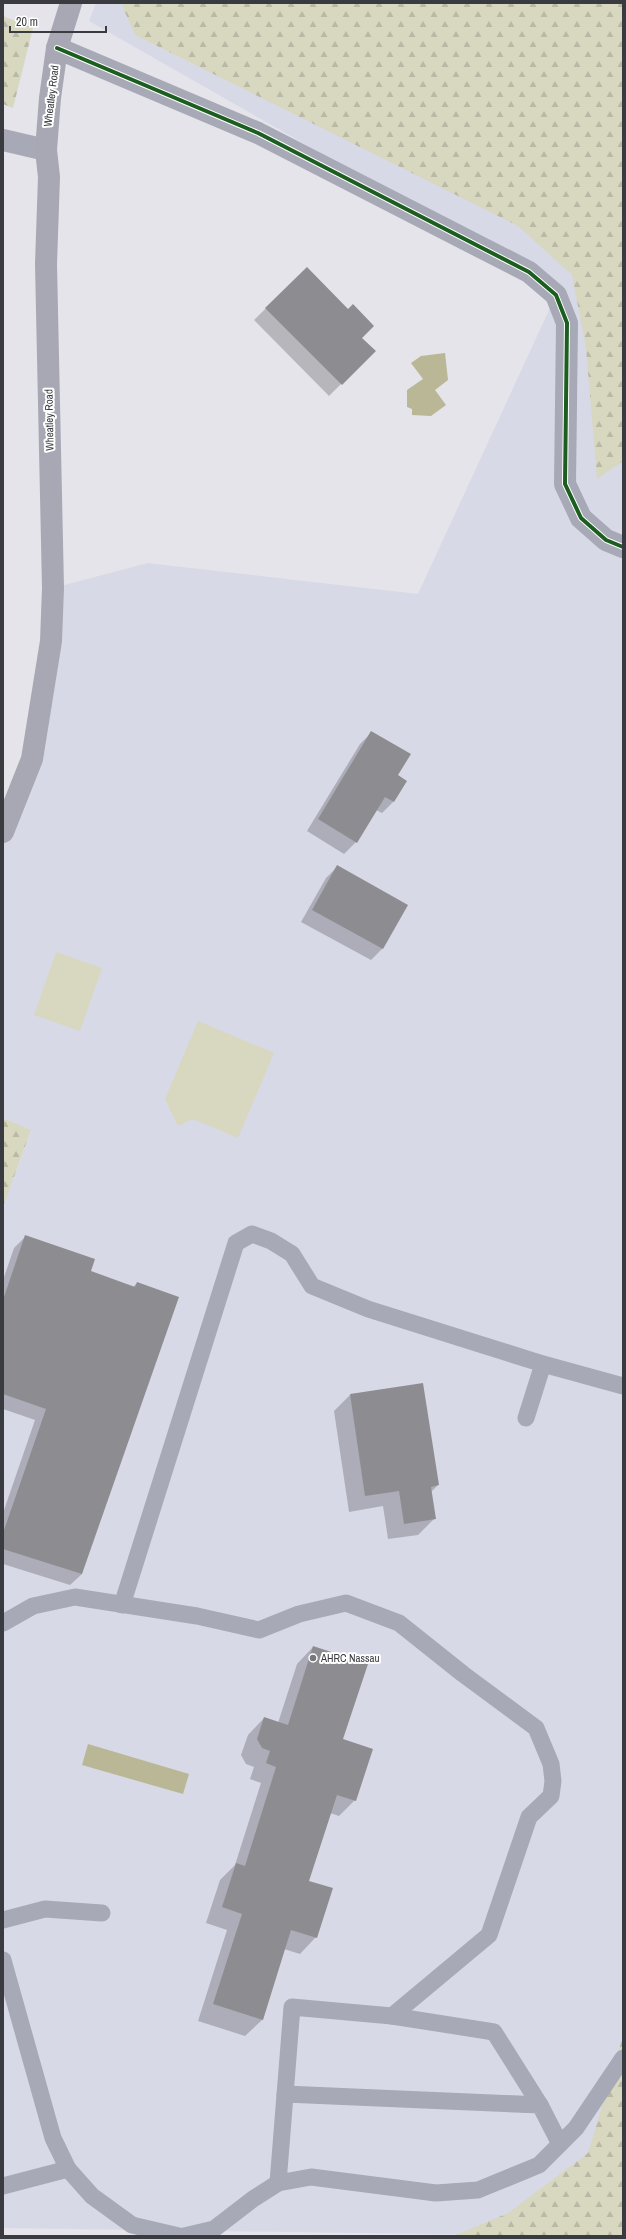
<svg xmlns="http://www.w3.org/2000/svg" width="626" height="2239" viewBox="0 0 626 2239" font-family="'Archivo Narrow',sans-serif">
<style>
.built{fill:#d8d9e7}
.green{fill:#d8d7bf}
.forest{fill:url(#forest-firs)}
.water{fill:#b9b795}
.shadow{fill:#0003}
.building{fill:#8d8d91}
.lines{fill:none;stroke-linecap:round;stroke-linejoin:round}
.lane{stroke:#a8a9b6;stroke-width:17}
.street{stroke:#a8a9b6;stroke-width:22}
.secondary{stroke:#a8a8b5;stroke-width:22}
.cycleway-casing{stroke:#fff;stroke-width:6}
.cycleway{stroke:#1b5e20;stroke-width:4}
.poi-dot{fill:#76767c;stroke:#fff;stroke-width:1.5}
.labels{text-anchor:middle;stroke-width:4;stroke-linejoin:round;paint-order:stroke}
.street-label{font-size:11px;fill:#3a3b40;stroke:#fff}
.poi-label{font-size:11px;fill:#3a3b40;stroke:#fff;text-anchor:start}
</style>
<defs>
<pattern id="forest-firs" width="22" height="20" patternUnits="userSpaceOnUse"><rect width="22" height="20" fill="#d8d7bf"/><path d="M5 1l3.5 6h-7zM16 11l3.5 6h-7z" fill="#bab9a5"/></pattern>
</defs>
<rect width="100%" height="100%" fill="#e4e4ea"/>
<!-- built -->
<polygon class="built" points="96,3 623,3 623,2109 560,2236 3,2228 3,1207 31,1131 3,1118 3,832 16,801 53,588 148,563 418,594 556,295 529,272 89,21"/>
<!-- green -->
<g class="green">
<polygon points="56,952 102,968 80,1031 34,1015"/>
<polygon points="198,1021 274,1053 238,1138 193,1119 178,1126 165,1099"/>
</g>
<!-- forest -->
<g class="forest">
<polygon points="121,3 623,3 623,461 597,479 586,348 572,275 518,226 135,35"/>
<polygon points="3,16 33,28 13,108 3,104"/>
<polygon points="3,1118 31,1130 3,1207"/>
<polygon points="623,2036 623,2236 454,2236 508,2213 588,2153"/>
</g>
<!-- water -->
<g class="water">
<polygon points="445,353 448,380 435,390 446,405 431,416 412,415 412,409 407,407 407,390 423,379 411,363 421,356"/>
<polygon points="88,1744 189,1774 183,1794 82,1765"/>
</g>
<!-- shadow -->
<g class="shadow">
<polygon points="307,268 361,338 374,351 329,396 254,320"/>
<polygon points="372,732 393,802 382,813 376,810 356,842 344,854 307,831 360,744"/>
<polygon points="337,867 406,905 382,949 371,960 301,922 326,878"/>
<polygon points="26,1236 89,1272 133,1287 137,1283 82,1574 70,1585 3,1564 3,1513 35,1420 3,1409 3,1280 14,1248"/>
<polygon points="350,1395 438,1485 431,1492 435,1518 418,1535 388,1539 383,1506 349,1512 334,1411"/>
<polygon points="313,1647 342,1740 355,1800 339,1816 330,1813 307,1881 316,1937 300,1954 284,1949 262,2020 245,2036 198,2021 227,1930 206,1923 220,1880 235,1865 261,1783 250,1779 254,1767 246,1764 241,1755 248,1735 264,1718 278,1723 297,1664"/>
</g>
<!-- building -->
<g class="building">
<polygon points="307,267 348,309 353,304 374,326 362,338 376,351 342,385 265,308"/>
<polygon points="371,731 411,754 398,775 407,781 394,802 385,797 357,843 318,819"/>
<polygon points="337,865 408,905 383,949 312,910"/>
<polygon points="25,1235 95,1259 91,1271 135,1287 137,1282 179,1297 82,1574 3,1549 3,1533 46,1409 3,1394 3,1300"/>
<polygon points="423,1383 439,1485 431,1487 436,1519 404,1524 399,1491 365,1496 350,1394"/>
<polygon points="313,1646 368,1664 343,1739 373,1749 356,1801 337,1795 309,1881 333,1888 317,1938 291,1930 263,2020 213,2004 242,1914 222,1907 236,1863 245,1866 276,1767 266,1763 270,1751 262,1748 257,1739 264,1717 288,1725"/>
</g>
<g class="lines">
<!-- lane -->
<g class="lane">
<polyline points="543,1364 623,1386"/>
<polyline points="122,1605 236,1243 252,1234 271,1241 292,1254 312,1286 368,1309 543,1364 526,1418"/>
<polyline points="3,1623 33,1606 75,1597 197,1616 259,1630 299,1614 346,1603 399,1623 463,1674 536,1728 551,1764 553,1781 551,1796 529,1817 489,1935 392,2016 292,2007 278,2183"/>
<polyline points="3,1920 45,1909 102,1913"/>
<polyline points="3,1960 53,2138 68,2169 92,2196 132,2225 179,2236"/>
<polyline points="392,2016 494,2032 540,2105"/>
<polyline points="285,2094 540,2105 560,2144"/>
<polyline points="3,2186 68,2169"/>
<polyline points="184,2236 214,2229 253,2199 278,2183 311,2177 436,2193 478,2190 539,2165 576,2128 623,2058"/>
</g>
<!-- street -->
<g class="street">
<polyline points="57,48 258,133 529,272 556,295 567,323 565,484 581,518 606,540 623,547"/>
<polyline points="3,140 46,150"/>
</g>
<!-- secondary -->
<polyline class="secondary" points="3,832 32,759 51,641 53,588 46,264 49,177 46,150 50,98 57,48 71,3"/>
<defs>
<polyline id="cycleway" points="57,48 258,133 529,272 556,295 567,323 565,484 581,518 606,540 623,547"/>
</defs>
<!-- cycleway casing -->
<use href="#cycleway" class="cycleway-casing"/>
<!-- cycleway -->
<use href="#cycleway" class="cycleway"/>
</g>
<!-- markers -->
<circle class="poi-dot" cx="313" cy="1658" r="4"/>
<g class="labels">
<!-- street labels -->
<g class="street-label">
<text transform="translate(51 96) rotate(-83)" y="4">Wheatley Road</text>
<text transform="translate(49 420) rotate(-91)" y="4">Wheatley Road</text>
</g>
<!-- poi labels -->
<g class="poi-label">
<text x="321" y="1662">AHRC Nassau</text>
</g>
</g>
<!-- border -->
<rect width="626" height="2239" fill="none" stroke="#3a3b40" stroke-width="8"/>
<!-- scale -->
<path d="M10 26v6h96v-6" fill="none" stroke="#3a3b40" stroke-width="2"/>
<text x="16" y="26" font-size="12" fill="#3a3b40" stroke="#ffffff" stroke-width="3" paint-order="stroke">20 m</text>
</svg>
